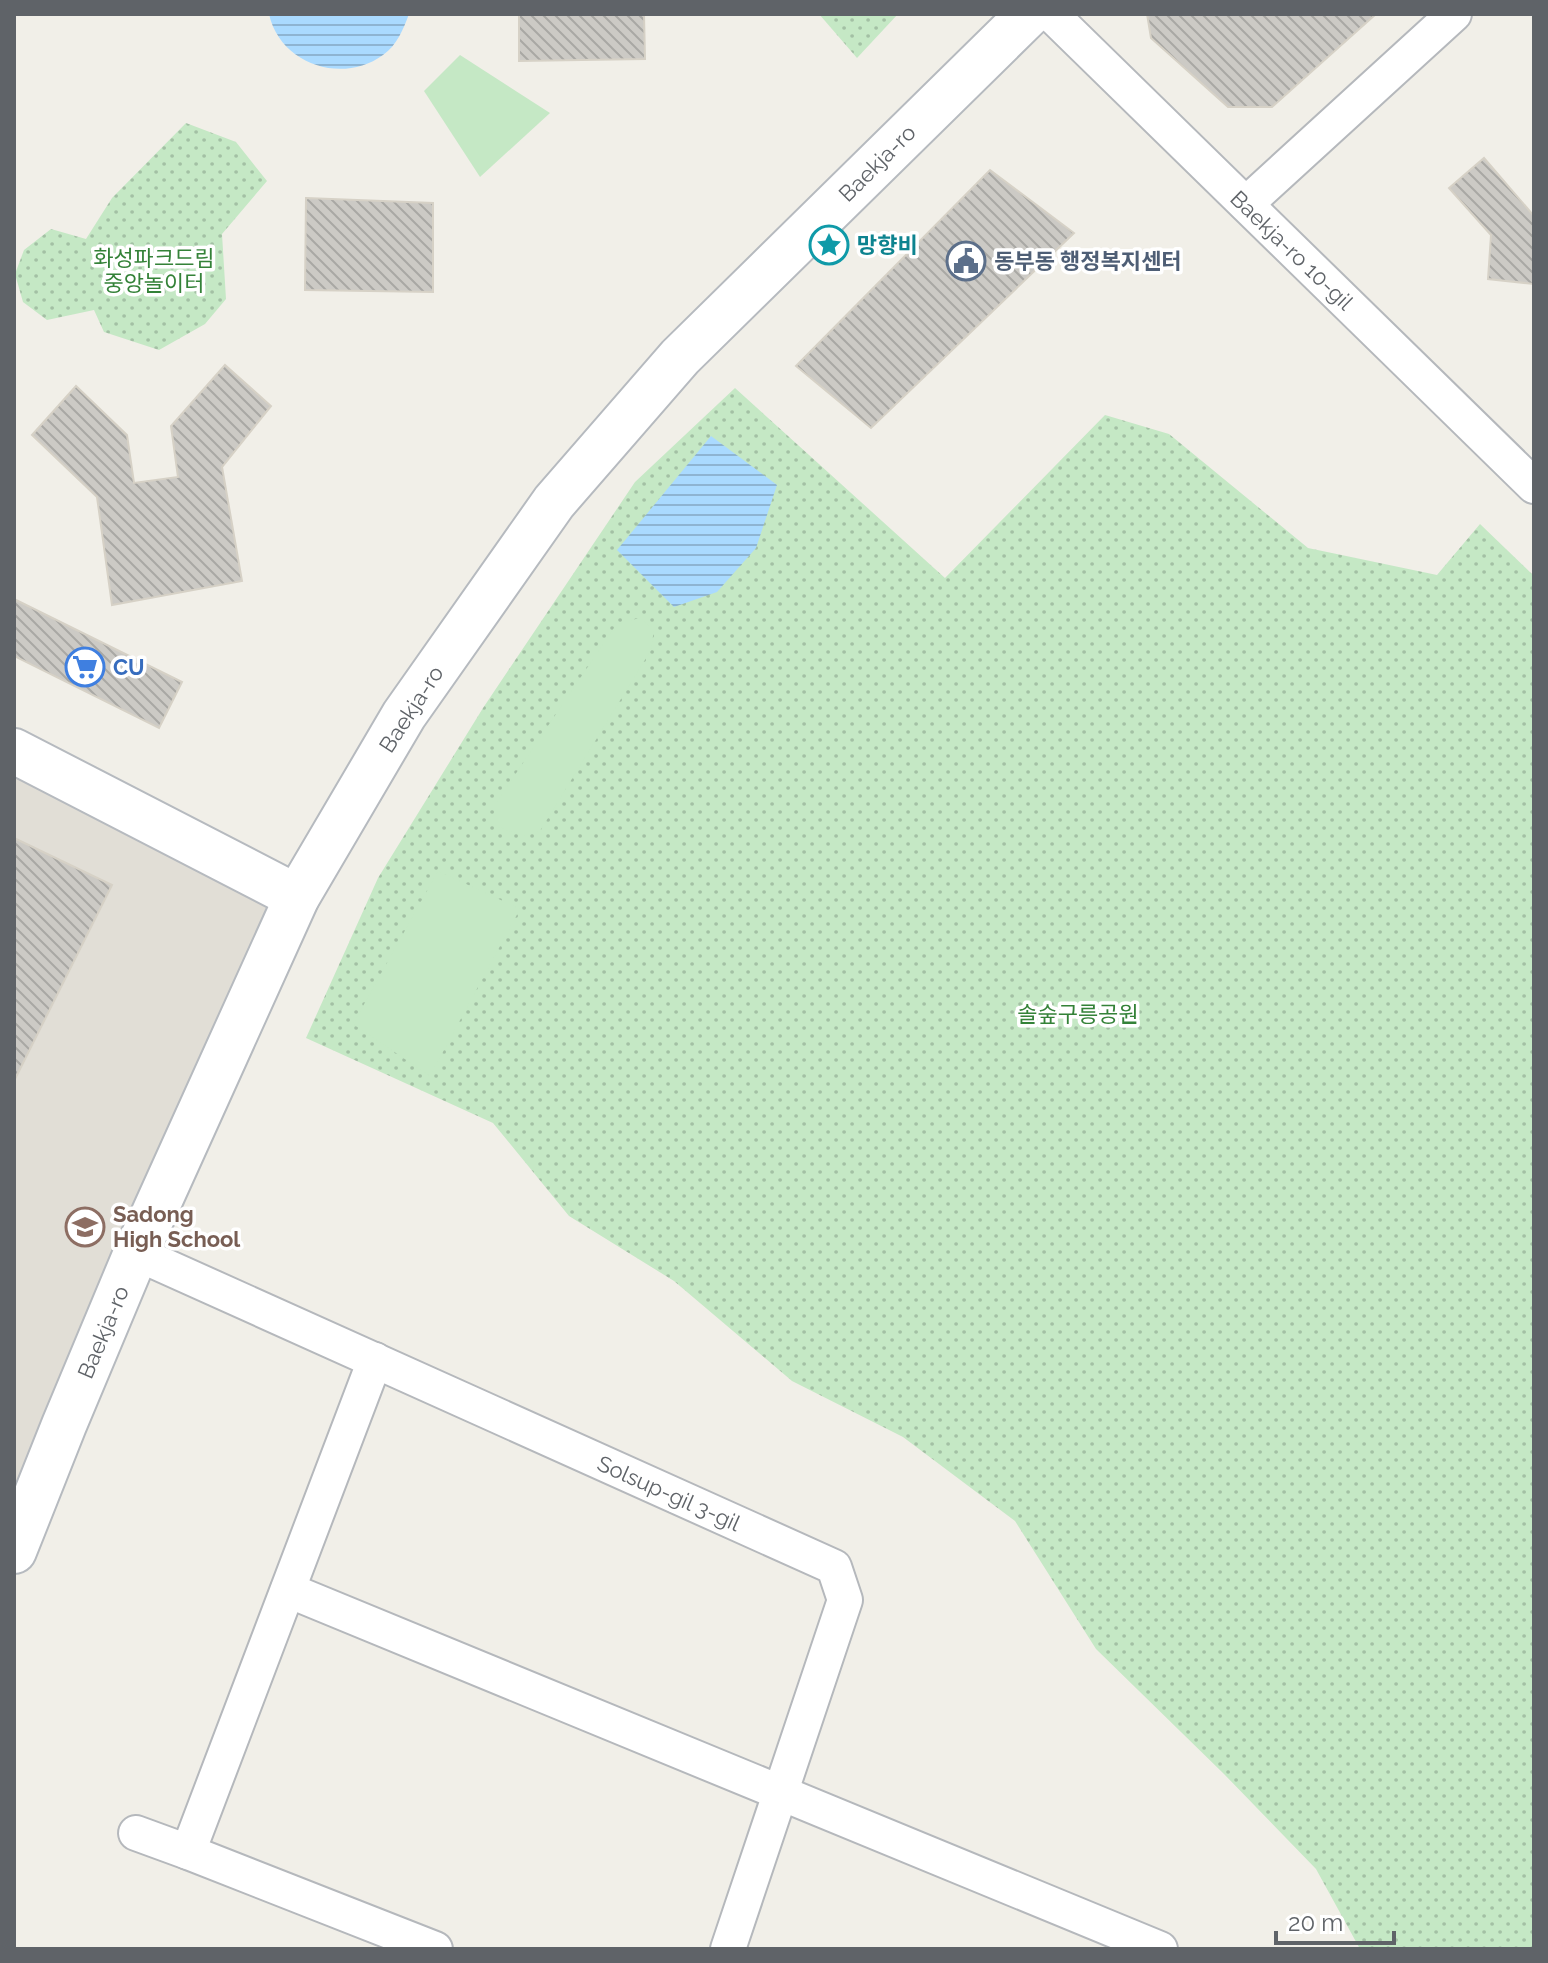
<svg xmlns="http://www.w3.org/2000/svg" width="1548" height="1963" viewBox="0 0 1548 1963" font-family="Raleway,'Noto Sans KR',sans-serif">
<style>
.education{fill:#e1ded6}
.park{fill:url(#park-dots)}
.pitch{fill:#c5e8c5}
.water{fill:url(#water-rules)}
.building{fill:url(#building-back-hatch);stroke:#d6d1c6;stroke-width:2}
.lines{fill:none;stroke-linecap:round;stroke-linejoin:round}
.street-casing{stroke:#b5b8bc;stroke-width:38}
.secondary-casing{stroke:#b6babf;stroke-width:48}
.street{stroke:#fff;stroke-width:34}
.secondary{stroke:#fff;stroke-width:44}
.labels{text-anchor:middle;stroke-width:7;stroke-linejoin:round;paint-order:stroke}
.street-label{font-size:22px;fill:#5f6368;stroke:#fff}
.culture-label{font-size:22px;font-weight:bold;fill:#0d838f;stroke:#fff;text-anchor:start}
.park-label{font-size:22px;fill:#348238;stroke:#fff}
.service-label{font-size:22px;font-weight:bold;fill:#4e5e75;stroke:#fff;text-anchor:start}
.shop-label{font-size:22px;font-weight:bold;fill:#366cbe;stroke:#fff;text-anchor:start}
.education-label{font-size:22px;font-weight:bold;fill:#785e54;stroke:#fff;text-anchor:start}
</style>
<defs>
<pattern id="park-dots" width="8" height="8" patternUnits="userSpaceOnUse" patternTransform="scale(2)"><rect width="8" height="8" fill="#c5e8c5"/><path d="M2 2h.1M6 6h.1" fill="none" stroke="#a3c0a4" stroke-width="1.8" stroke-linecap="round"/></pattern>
<pattern id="water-rules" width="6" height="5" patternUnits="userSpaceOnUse" patternTransform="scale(2)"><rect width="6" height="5" fill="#aadaff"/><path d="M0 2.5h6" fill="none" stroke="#8eb4d2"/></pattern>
<pattern id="building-back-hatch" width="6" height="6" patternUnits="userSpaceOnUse" patternTransform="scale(2)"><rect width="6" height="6" fill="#cccac5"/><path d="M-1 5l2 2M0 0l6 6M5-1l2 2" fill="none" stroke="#a9a8a4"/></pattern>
</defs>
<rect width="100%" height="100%" fill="#f1efe8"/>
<!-- education -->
<polygon class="education" points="14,754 297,897 14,1558"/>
<!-- park -->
<g class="park">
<polygon points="819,14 898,14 857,58"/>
<polygon points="186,123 236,142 267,181 222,234 226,299 205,324 159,350 104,332 94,310 47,320 23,302 15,274 24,250 51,229 86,239 112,198"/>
<polygon points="735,388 945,578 1105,415 1169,434 1308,548 1437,575 1480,524 1534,576 1534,1949 1360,1949 1316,1869 1224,1774 1096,1649 1015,1521 903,1437 792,1381 674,1281 569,1216 493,1123 306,1038 378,878 483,708 635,482"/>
</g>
<!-- pitch -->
<g class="pitch">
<polygon points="460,55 550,113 480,177 424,91"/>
<polygon points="639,618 654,629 651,650 540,831 523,836 496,826 496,803 616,625"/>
<polygon points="438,871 520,909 430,1076 353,1024"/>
</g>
<!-- water -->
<g class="water">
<path d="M269,14h140c-6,16 -12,31 -26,41 -41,30 -103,9 -114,-41z"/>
<polygon points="711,436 777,485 756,548 717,592 674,607 617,550"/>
</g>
<!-- building -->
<g class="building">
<polygon points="519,14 644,14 645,59 519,61"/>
<polygon points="1147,14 1376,14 1272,107 1228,107 1151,38"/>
<polygon points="1484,158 1534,216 1534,284 1488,279 1491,235 1449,188"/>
<polygon points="990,170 1074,233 871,428 796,366"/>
<polygon points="306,198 433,203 433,292 305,290"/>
<polygon points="225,365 271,406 222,467 242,581 112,605 97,497 32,435 76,386 127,435 134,483 178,477 171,426"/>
<polygon points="14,599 182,682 159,728 14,656"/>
<polygon points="14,838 112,885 14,1081"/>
</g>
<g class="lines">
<defs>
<g id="street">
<polyline points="1051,14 1534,486"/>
<polyline points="1246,204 1454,14"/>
<polyline points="136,1253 834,1567 845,1600 728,1949"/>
<polyline points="375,1360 188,1852 435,1949"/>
<polyline points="288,1590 1160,1949"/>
<polyline points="136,1833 188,1852"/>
</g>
<g id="secondary">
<polyline points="14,751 297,897"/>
<polyline points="14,1551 64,1425 136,1253 297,897 404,715 554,502 680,357 1029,14"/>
</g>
</defs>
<!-- street casing -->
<use href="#street" class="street-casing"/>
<!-- secondary casing -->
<use href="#secondary" class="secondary-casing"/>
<!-- street -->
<use href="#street" class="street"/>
<!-- secondary -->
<use href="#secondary" class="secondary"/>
</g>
<!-- icons -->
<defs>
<symbol id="sight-ring" viewBox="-11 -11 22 22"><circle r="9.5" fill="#fff" stroke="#0f9aa8" stroke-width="1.5"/><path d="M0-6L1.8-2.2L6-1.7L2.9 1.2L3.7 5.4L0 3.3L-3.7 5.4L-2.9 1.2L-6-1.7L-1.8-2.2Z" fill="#0f9aa8"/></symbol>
<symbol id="civic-ring" viewBox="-11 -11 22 22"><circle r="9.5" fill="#fff" stroke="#5c6f8a" stroke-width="1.5"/><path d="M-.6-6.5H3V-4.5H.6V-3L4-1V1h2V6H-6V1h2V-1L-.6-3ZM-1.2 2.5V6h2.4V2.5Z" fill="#5c6f8a"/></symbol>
<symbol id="supermarket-ring" viewBox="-11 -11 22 22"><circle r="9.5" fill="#fff" stroke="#3f7fe0" stroke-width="1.5"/><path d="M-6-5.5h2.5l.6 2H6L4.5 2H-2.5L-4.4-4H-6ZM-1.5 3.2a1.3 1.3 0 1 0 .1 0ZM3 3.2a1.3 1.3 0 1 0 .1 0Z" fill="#3f7fe0"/></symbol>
<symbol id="school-ring" viewBox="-11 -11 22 22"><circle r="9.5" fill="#fff" stroke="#8d6e63" stroke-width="1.5"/><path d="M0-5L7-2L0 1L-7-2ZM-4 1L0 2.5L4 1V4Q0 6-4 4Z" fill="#8d6e63"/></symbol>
</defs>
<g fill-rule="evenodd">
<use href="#sight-ring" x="807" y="223" width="44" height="44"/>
<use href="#civic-ring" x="944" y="239" width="44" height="44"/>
<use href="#supermarket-ring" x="63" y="645" width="44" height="44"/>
<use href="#school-ring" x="63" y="1205" width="44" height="44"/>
</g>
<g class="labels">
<!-- street labels -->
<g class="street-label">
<text transform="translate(877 163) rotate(-45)" y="8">Baekja-ro</text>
<text transform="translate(1292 250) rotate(44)" y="8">Baekja-ro 10-gil</text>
<text transform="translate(411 709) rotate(-57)" y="8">Baekja-ro</text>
<text transform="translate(103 1332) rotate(-67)" y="8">Baekja-ro</text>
<text transform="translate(669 1493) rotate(24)" y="8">Solsup-gil 3-gil</text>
</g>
<!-- culture labels -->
<g class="culture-label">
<text x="857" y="253">망향비</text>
</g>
<!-- park labels -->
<g class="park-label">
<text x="154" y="266">화성파크드림<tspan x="154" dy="25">중앙놀이터</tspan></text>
<text x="1078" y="1022">솔숲구릉공원</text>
</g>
<!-- service labels -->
<g class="service-label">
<text x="994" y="269">동부동 행정복지센터</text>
</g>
<!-- shop labels -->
<g class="shop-label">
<text x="113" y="675">CU</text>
</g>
<!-- education labels -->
<g class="education-label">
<text x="113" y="1222">Sadong<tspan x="113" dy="25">High School</tspan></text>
</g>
</g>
<!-- border -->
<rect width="1548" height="1963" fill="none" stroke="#5f6368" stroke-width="32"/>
<!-- scale -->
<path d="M1276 1931v12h118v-12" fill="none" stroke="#5f6368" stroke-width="4"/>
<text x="1288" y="1931" font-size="24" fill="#5f6368" stroke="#ffffff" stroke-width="6" paint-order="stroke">20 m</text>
</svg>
